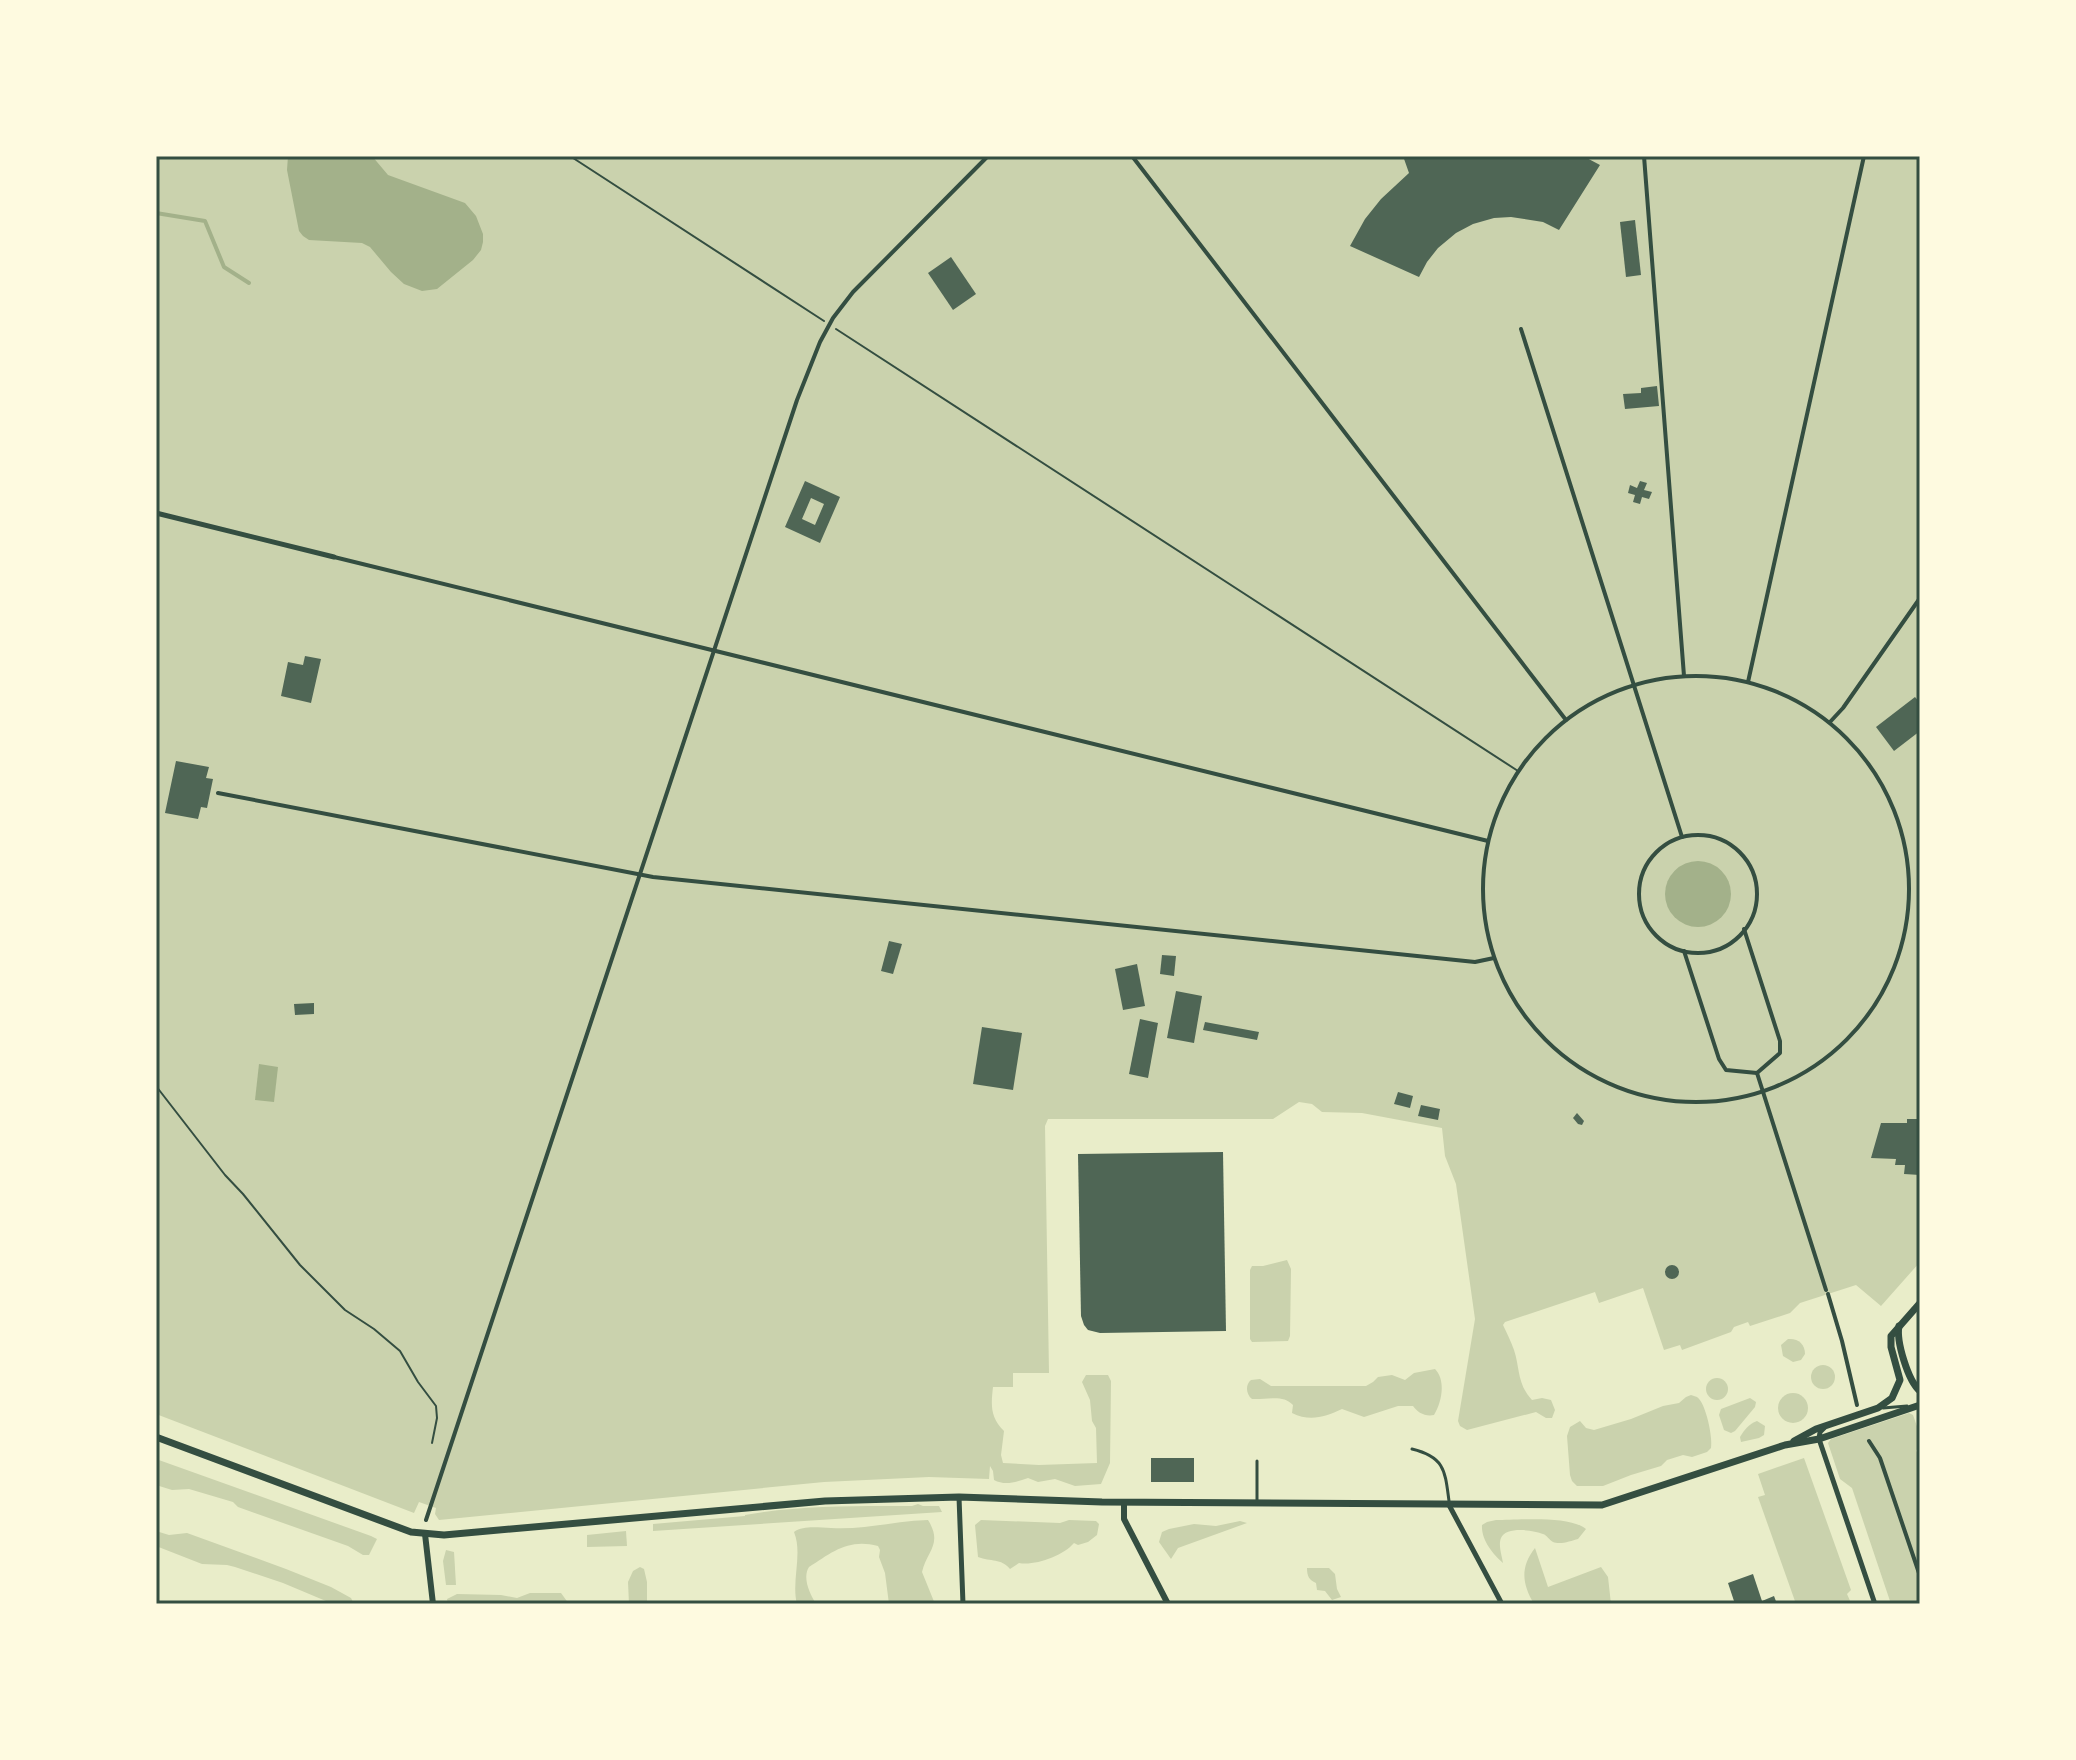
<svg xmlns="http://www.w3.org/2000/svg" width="2076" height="1760" viewBox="0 0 2076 1760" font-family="Ubuntu,sans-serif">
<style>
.green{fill:#cad2ad}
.water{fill:#a3b18a}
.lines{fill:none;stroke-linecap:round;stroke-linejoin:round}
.stream{stroke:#a3b18a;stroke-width:4}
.building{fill:#4f6655;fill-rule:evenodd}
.path{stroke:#344e41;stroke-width:2}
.service{stroke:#344e41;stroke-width:3}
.pedestrian{stroke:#344e41;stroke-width:4}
.minor{stroke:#344e41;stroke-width:5}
.tertiary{stroke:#344e41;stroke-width:6}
.secondary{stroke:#344e41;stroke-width:7}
.neatline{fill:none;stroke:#344e41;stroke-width:3}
</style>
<rect width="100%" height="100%" fill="#e9edc9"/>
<!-- green -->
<g class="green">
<path d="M156,156h1764v1106l-39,44 -25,-21 -56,18 -10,10 -40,13 -2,-4 -14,5 -3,5 -49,18 -2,-5 -16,5 -21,-62 -44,15 -4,-11 -90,30 -2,3c4,8 8,17 11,25 6,18 3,34 18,50l10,-2 9,2 4,10 -3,8h-6l-10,-6 -69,18 -7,-4 -2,-5 17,-102 -19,-135 -11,-28 -3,-28 -80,-15 -40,-1 -10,-8 -13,-2 -26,17h-225l-3,7 4,247h-36v14h-20c-2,18 -3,30 11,44l-3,24 2,8 36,2 58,-2 -1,-35 -4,-7 -2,-21 -8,-18 4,-7h22l3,6 -1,82 -9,21 -26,2 -20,-7 -17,3 -10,-4c-11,4 -23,8 -34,2l-1,-9 -3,-5 -1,13 -60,-2 -105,5 -385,38 -4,-6 1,-6 -17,-6 -5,11 -258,-99z"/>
<polygon points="1287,1260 1291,1269 1290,1336 1288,1341 1252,1342 1250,1339 1250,1270 1252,1266 1263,1266"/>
<path d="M1788,1339c10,-1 17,5 17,15l-4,6 -8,2 -10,-6 -2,-11z"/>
<circle cx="1823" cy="1377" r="12"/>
<path d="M1435,1369c11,11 7,33 -1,46 -9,2 -17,-3 -21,-9h-15l-34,11 -22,-8c-17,8 -32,13 -50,4l1,-8c-10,-11 -26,-5 -41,-6 -6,-5 -7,-14 -1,-19l9,-1 11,7h95l7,-4 5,-5 14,-2 13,5 9,-7z"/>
<circle cx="1717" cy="1389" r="11"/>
<circle cx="1793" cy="1408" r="15"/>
<path d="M1691,1395c2,1 4,1 6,2 9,6 16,41 14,51l-4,4 -15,5 -9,-2 -16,5 -6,6 -30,9 -28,11h-26l-5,-5 -2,-6 -3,-39 3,-9 10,-6 6,7 8,2 37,-11 32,-13 16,-3 7,-6z"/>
<polygon points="1750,1398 1756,1402 1755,1407 1735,1431 1731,1433 1724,1430 1719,1415 1721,1409"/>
<polygon points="1909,1413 1913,1415 1920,1435 1920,1449 1916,1450 1920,1461 1920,1604 1891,1604 1852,1488 1840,1479 1828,1443 1831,1439"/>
<path d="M1757,1421l8,5 -1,9 -5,3 -18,4 -1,-5c4,-7 9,-13 17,-16z"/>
<polygon points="1804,1458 1851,1590 1847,1594 1851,1603 1853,1604 1796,1604 1758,1497 1765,1495 1758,1474"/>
<polygon points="156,1459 371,1536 377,1539 369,1555 363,1555 348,1546 238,1507 233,1502 189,1489 172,1490 156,1485"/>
<path d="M918,1504l5,2h16l3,6 -289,19v-7l92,-8v-1c55,-10 111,-9 167,-9z"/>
<path d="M928,1520c15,24 -1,31 -6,52l13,32h-46l-4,-31 -6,-16 1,-7 -2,-4c-29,-8 -46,6 -69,21 -7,11 1,27 7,37h-19c-6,-23 6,-50 -3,-72 10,-7 25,-4 37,-4 33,2 64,-7 97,-8z"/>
<path d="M981,1520l79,3 9,-3 27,1 3,3 -2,11 -9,7 -10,3 -4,-2c-11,13 -39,23 -55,20l-9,6c-9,-11 -19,-7 -32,-12l-3,-32z"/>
<path d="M1496,1520c23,0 73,-5 90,9l-8,10c-7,2 -18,6 -25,3 -4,-2 -6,-7 -10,-8 -10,-4 -37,-8 -42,4 -3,7 1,18 2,25 -10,-9 -22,-23 -21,-38l5,-3z"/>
<polygon points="1240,1521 1247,1523 1178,1548 1171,1559 1159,1542 1162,1532 1169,1529 1194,1524 1216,1526"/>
<polygon points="156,1531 169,1535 187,1533 286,1569 331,1587 351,1598 354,1604 333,1604 283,1583 235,1567 227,1565 202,1564 156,1546"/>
<polygon points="626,1531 627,1546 587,1547 587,1535"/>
<path d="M1535,1548l13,39 53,-20 7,10 3,27h-59l-3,-2 -15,2c-12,-20 -14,-37 1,-56z"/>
<polygon points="446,1550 454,1552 456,1585 446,1585 443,1561"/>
<polygon points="640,1567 644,1569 647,1582 647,1604 629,1604 628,1582 633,1571"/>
<path d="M1307,1568h22l6,6 2,15 4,8 -9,3 -7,-9 -8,-1 -1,-7c-7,-3 -9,-7 -9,-15z"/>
<polygon points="530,1593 561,1593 569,1604 448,1604 447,1599 457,1594 501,1595 517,1598"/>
</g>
<!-- water -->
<g class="water">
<polygon points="288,156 372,156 388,175 465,203 476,216 483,234 483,242 481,250 473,260 437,289 422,291 404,284 391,272 370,247 362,243 309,240 303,236 299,231 287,170"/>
<circle cx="1698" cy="894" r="33"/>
<polygon points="259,1064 278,1067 274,1102 255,1100"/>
</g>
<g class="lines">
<!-- stream -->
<polyline class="stream" points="156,213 205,221 224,267 249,283"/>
</g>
<!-- building -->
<g class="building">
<polygon points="1403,156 1583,156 1600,165 1559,230 1543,222 1511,217 1494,218 1473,224 1456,233 1438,248 1427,262 1419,277 1350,246 1365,219 1381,199 1409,173"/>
<polygon points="1635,220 1641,275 1626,277 1620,222"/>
<polygon points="951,257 976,294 953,310 928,273"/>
<polygon points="1657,386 1659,406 1625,409 1623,394 1641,393 1641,388"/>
<path d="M805,481l35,16 -20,46 -35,-16zM811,498l13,6 -9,21 -13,-6z"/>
<polygon points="1640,481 1647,483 1644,490 1652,492 1649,499 1642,497 1640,504 1633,502 1635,495 1628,493 1630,485 1637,488"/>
<polygon points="305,656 321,659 311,703 281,696 288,662 303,665"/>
<polygon points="1915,697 1920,703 1920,731 1894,751 1876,727"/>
<polygon points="176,761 209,767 206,778 213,779 207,808 201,807 198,819 165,813"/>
<polygon points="889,941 902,944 893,974 881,971"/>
<polygon points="1162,955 1176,956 1174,976 1160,974"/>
<polygon points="1137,964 1145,1006 1123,1010 1115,969"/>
<polygon points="1176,991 1202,996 1194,1043 1167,1038"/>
<polygon points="314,1003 314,1014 295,1015 294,1004"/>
<polygon points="1140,1019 1158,1023 1148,1078 1129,1074"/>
<polygon points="1205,1022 1259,1032 1257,1040 1203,1030"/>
<polygon points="982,1027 1022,1033 1013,1090 973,1084"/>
<polygon points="1398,1092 1413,1096 1410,1108 1394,1104"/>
<polygon points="1421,1105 1440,1109 1438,1120 1418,1116"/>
<polygon points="1577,1113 1584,1121 1582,1125 1578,1124 1573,1118"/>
<polygon points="1907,1119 1920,1119 1920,1175 1904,1174 1905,1165 1895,1165 1896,1159 1871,1158 1881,1123 1907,1123"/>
<polygon points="1223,1152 1226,1331 1100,1333 1088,1330 1084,1325 1081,1316 1078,1154"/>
<circle cx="1672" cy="1272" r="7"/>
<rect x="1151" y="1458" width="43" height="24"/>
<polygon points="1753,1574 1762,1601 1774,1596 1777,1604 1735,1604 1728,1583"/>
</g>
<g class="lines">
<!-- path -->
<g class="path">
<polyline points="570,156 824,321"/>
<polyline points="836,329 1518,771"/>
<polyline points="156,1086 225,1175 243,1194 300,1265 345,1310 374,1329 400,1351 418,1382 436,1406 437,1418 432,1443"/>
</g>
<!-- service -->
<g class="service">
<polyline points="1883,1408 1907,1406"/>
<path d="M1412,1449c33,8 33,22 37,52"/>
<polyline points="1257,1503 1257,1461"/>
</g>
<!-- pedestrian -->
<g class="pedestrian">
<polyline points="1132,156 1566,720"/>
<polyline points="1644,156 1684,676"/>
<polyline points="1521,329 1682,837"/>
<polyline points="334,557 1488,841"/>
<circle cx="1696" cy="889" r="213"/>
<polyline points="1748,682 1864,156"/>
<polyline points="1830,722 1843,708 1920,598"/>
<polyline points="218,793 653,877 1475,962 1494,958"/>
<circle cx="1698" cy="894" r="59"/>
<polyline points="1684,951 1719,1059 1726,1070 1757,1073 1780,1053 1780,1041 1744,929"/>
<polyline points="1757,1073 1826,1290"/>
<polyline points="1828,1294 1842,1341 1857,1405"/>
<polyline points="1869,1441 1880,1458 1920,1576"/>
<polyline points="426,1520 797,400 820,342 833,318 853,292 988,156"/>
</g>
<!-- minor -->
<g class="minor">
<polyline points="156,513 334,557"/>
<polyline points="1920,1409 1920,1419"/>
<polyline points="1824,1428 1820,1432 1819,1439 1875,1604"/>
<polyline points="959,1497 963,1604"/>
<polyline points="1449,1505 1502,1604"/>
</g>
<!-- tertiary -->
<g class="tertiary">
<polyline points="1124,1502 1124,1519 1168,1604"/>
<polyline points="425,1534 433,1604"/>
</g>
<!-- secondary -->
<g class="secondary">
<path d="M1899,1326c-3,15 9,55 21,65"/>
<polyline points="156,1437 411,1532 444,1535 825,1501 959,1497 1102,1502 1602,1505 1785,1445 1819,1439 1920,1405"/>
<polyline points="1794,1441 1816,1429 1878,1408 1892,1398 1900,1380 1891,1347 1891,1336 1920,1303"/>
</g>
</g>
<!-- border -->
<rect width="2076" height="1760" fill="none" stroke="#fefae0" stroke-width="316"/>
<rect x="158" y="158" width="1760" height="1444" class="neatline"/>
</svg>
